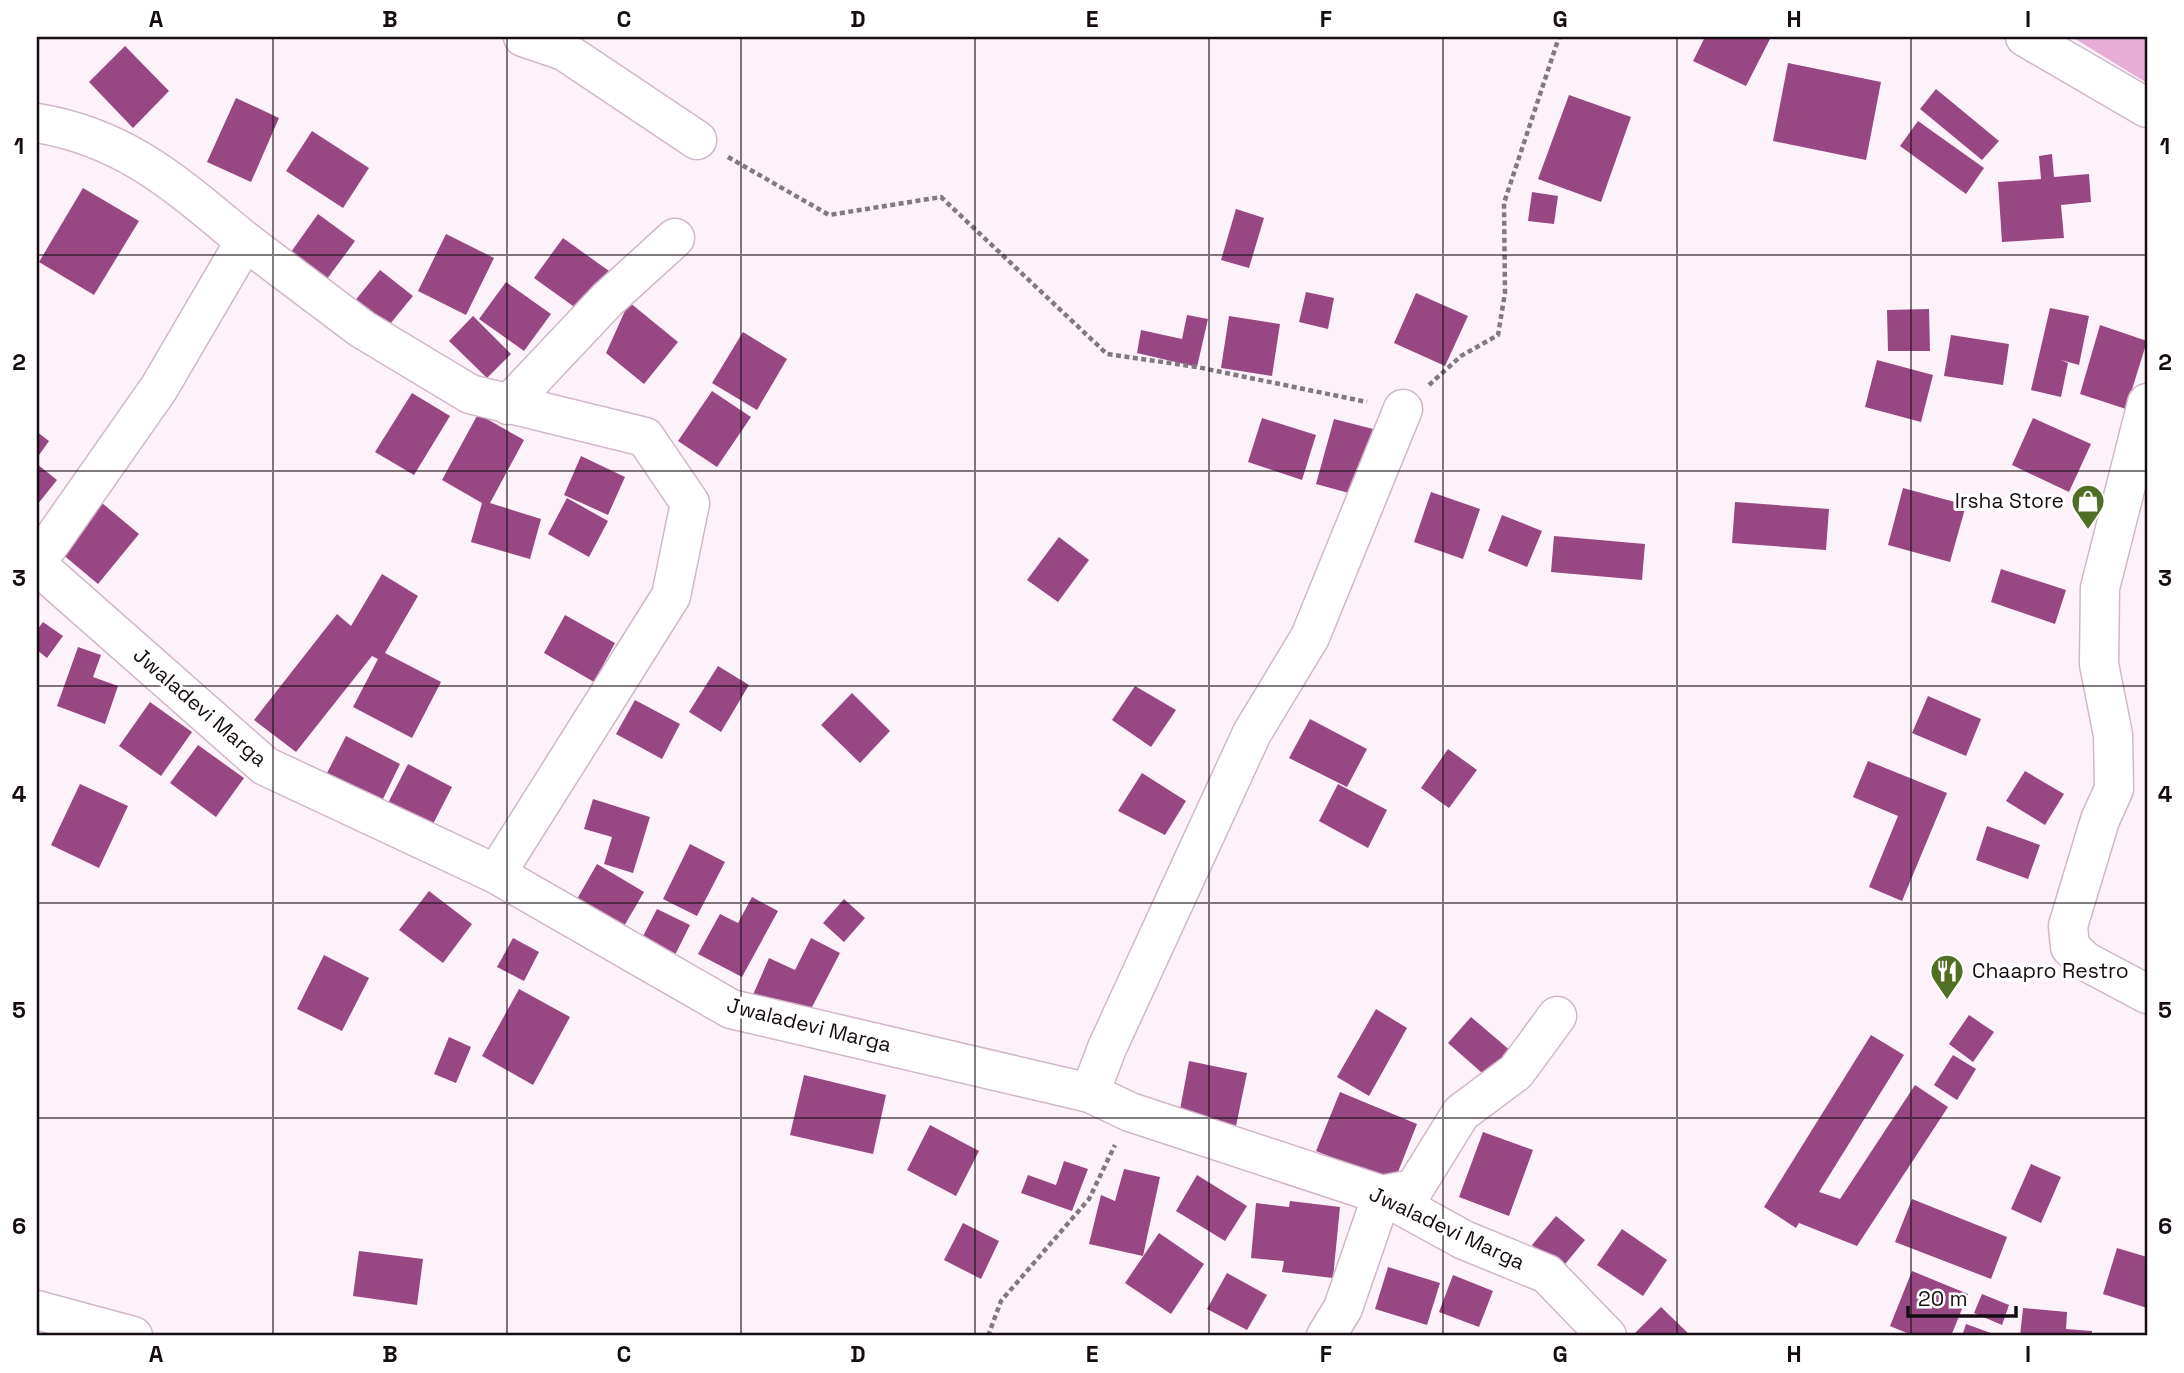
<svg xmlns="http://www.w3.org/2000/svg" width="2184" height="1373" viewBox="0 0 2184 1373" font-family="'Space Grotesk',sans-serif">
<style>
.green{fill:#e7add5}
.building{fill:#974882}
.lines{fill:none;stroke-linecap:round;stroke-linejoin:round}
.minor-casing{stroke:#d2b7c9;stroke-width:41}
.tertiary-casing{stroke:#d2b7c9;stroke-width:41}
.path{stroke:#82787f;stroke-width:4.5;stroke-dasharray:5 3.5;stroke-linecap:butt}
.minor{stroke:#fff;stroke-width:38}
.tertiary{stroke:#fff;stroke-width:38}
.grid{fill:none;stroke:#160c13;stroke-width:2;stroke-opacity:0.55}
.labels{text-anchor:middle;stroke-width:6;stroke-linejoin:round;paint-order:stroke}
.poi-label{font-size:21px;fill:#160c13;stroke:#fff;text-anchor:end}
.street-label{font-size:21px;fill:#160c13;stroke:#fff}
.neatline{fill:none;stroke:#160c13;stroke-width:2.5}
.grid-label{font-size:23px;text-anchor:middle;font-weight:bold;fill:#160c13}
</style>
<rect width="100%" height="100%" fill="#fdf2f9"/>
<!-- green -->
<polygon class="green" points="2072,37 2147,37 2147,83"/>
<!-- building -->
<g class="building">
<polygon points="1705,37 1771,37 1746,86 1693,61"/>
<polygon points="125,46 169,91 133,128 89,82"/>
<polygon points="1788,63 1881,82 1866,160 1773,141"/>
<polygon points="1936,89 1999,141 1982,160 1920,109"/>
<polygon points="1569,95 1631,117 1601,202 1538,179"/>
<polygon points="236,98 279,118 251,182 207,162"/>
<polygon points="1918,121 1984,168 1966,194 1900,146"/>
<polygon points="312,131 369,168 343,208 286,171"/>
<polygon points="2052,154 2054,177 2089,174 2091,202 2061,205 2064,238 2002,242 1998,182 2041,179 2039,156"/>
<polygon points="83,188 139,221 94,295 39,262"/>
<polygon points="1532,192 1558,196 1554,224 1528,221"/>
<polygon points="1236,209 1264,218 1249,268 1221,260"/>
<polygon points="318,214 355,241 327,279 291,252"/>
<polygon points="446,234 494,258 466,315 418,291"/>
<polygon points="563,238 609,271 580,311 534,278"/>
<polygon points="380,270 413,296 386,329 353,303"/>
<polygon points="506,282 551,314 524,351 479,319"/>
<polygon points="1306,292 1334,298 1328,329 1299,322"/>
<polygon points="1416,293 1468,316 1445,366 1394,343"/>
<polygon points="629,302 678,342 644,384 606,353"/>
<polygon points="2050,308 2089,316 2079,365 2061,360 2068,363 2061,397 2031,390"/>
<polygon points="1929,309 1930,351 1888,351 1887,310"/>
<polygon points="1187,315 1208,319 1197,367 1137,353 1141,330 1182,339"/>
<polygon points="473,316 511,354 487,378 449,341"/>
<polygon points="1229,316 1280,324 1272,376 1221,368"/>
<polygon points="2100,325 2147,341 2126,409 2080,394"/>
<polygon points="743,332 787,359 757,410 712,383"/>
<polygon points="1951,335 2009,344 2003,385 1944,376"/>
<polygon points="1877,360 1933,375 1921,422 1865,407"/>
<polygon points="712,391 751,417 717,467 678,441"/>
<polygon points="412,393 450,416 414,475 375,452"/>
<polygon points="478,414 524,440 490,503 541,519 530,559 471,542 482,503 442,480"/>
<polygon points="1262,418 1316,435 1302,480 1248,462"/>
<polygon points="2033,418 2091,444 2069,492 2012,465"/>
<polygon points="1334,419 1373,429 1356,495 1316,484"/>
<polygon points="37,432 49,441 37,458"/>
<polygon points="581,456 625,477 608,515 564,495"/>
<polygon points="37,464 57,480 37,505"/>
<polygon points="1903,488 1966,505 1950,562 1888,545"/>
<polygon points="1431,492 1480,509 1463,559 1414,542"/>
<polygon points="96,498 139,534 98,584 55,548"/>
<polygon points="567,498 608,521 589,557 548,534"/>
<polygon points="1735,502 1829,509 1826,550 1732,543"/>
<polygon points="1502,515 1542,531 1527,567 1488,551"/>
<polygon points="1554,536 1645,544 1642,580 1551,572"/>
<polygon points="1059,537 1089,560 1058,602 1027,580"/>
<polygon points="2001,569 2066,590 2055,624 1991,602"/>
<polygon points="382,574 418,596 385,653 441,682 412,738 353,707 378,659 372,656 296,752 254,720 337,614 351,626"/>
<polygon points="565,615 615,643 594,682 544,653"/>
<polygon points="43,622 63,636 47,658 37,650 37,630"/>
<polygon points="78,647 101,655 93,677 118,686 105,724 57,706"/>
<polygon points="718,666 749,685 721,732 689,712"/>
<polygon points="1135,686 1176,710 1151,747 1112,720"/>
<polygon points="852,693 890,731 860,763 821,725"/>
<polygon points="1928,696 1981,719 1966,756 1912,733"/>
<polygon points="635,700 680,724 662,759 616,734"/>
<polygon points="150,702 192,732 161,776 119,746"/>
<polygon points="1310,719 1367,749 1347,787 1289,758"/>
<polygon points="346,736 400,764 381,803 326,775"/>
<polygon points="198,745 244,778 216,817 170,783"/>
<polygon points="1448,749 1477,770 1449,808 1421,788"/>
<polygon points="1868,761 1947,793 1902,901 1869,887 1898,816 1853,797"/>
<polygon points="408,764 452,787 432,826 388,803"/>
<polygon points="2025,771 2064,794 2045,825 2006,801"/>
<polygon points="1142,773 1186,801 1165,835 1118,811"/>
<polygon points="80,784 128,806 99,868 51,845"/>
<polygon points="1338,784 1387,810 1368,848 1319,821"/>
<polygon points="593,799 650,817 633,873 604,864 612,837 584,829"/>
<polygon points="1987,826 2040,845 2028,879 1976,860"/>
<polygon points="690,844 725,862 697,916 663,899"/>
<polygon points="597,864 644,892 620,933 573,906"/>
<polygon points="429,891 472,924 443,963 399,930"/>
<polygon points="752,897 778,911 742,977 698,954 720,914 738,923"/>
<polygon points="844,899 865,918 844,942 823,923"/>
<polygon points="657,909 690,925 673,959 640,942"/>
<polygon points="513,938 539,952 524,981 497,967"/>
<polygon points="811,938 840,953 810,1011 791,1002 786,1013 752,997 769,958 795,970"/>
<polygon points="324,955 369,978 342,1031 297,1009"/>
<polygon points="519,989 570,1017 533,1085 482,1056"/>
<polygon points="1376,1009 1407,1028 1369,1096 1337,1077"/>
<polygon points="1969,1015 1994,1032 1973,1062 1949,1044"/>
<polygon points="1471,1017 1512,1052 1489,1079 1448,1043"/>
<polygon points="1871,1035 1904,1055 1819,1192 1840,1199 1915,1085 1948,1107 1857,1246 1799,1223 1796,1228 1764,1207"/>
<polygon points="449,1037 471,1047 456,1083 434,1074"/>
<polygon points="1953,1055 1976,1069 1957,1100 1934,1085"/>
<polygon points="1189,1061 1247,1073 1236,1126 1179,1115"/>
<polygon points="804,1075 886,1095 873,1154 790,1135"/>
<polygon points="1340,1092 1417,1124 1394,1182 1316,1151"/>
<polygon points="930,1125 979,1151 956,1196 907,1170"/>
<polygon points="1483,1132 1533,1150 1509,1216 1459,1197"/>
<polygon points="1064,1161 1088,1169 1072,1211 1021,1193 1028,1175 1056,1185"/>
<polygon points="2031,1164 2061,1177 2041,1223 2011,1209"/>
<polygon points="1124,1169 1160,1177 1143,1256 1089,1244 1101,1195 1115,1201"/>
<polygon points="1197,1175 1247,1206 1225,1241 1176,1211"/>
<polygon points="1912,1199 2007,1237 1991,1279 1895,1242"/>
<polygon points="1290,1201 1340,1207 1333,1278 1282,1272 1284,1261 1251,1258 1256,1203 1289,1207"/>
<polygon points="1556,1216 1585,1240 1561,1269 1532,1245"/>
<polygon points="963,1223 999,1241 981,1279 944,1260"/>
<polygon points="1622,1229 1667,1260 1643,1296 1597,1265"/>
<polygon points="1159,1233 1204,1264 1171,1314 1125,1283"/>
<polygon points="2117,1248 2147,1257 2147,1308 2103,1294"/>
<polygon points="359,1251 423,1259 417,1305 353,1296"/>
<polygon points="1388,1267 1440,1283 1427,1325 1375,1309"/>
<polygon points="1912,1271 1968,1294 1951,1336 1914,1336 1890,1326"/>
<polygon points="1227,1273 1267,1295 1247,1330 1207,1309"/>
<polygon points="1453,1275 1493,1291 1479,1327 1439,1312"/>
<polygon points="1982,1294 2009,1305 2002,1325 1974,1313"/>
<polygon points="1661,1307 1691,1336 1632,1336"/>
<polygon points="2023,1308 2067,1312 2066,1329 2092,1331 2092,1336 2020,1336"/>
<polygon points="1966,1324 1999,1336 1962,1336"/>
</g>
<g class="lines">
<defs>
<g id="minor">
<polyline points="523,37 564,51 697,140"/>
<path d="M37,123c90,15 140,62 208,118l-86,147 -122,174"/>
<polyline points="245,241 362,329 470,394 645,437 690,503 671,596 496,874"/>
<polyline points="2147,403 2100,588 2099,664 2113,735 2114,789 2100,820 2068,926 2070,947 2085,961 2147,994"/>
<polyline points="508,405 607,300 675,238"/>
<polyline points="37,565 265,766 496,874 731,1009 1090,1093 1130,1112 1382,1195 1464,1240 1547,1274 1607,1336"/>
<polyline points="1090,1093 1107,1048 1252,733 1310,637 1403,409"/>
<polyline points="37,1310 133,1336"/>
<polyline points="1326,1336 1343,1308 1382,1195 1414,1189 1461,1113 1516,1072 1557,1016"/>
</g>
<polyline id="tertiary" points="2025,37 2147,108"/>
</defs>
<!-- minor casing -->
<use href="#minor" class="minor-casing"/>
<!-- tertiary casing -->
<use href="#tertiary" class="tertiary-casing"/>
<!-- path -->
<g class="path">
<polyline points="728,157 829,215 941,197 1107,354 1197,367 1367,402"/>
<polyline points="1429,385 1461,356 1498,335 1505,293 1504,203 1559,37"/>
<polyline points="988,1336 1001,1301 1089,1199 1115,1145"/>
</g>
<!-- minor -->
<use href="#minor" class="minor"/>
<!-- tertiary -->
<use href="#tertiary" class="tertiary"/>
</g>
<!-- grid -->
<path class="grid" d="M273,37v1299M507,37v1299M741,37v1299M975,37v1299M1209,37v1299M1443,37v1299M1677,37v1299M1911,37v1299M37,255h2110M37,471h2110M37,686h2110M37,903h2110M37,1118h2110"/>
<!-- icons -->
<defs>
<symbol id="shop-pin" viewBox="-11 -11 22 30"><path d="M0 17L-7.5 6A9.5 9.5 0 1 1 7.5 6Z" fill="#516f24" stroke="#fff"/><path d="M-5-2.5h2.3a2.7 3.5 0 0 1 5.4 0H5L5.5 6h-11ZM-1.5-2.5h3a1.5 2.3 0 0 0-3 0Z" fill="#fff"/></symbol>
<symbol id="restaurant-pin" viewBox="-11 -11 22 30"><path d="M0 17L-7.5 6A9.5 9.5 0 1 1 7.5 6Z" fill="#516f24" stroke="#fff"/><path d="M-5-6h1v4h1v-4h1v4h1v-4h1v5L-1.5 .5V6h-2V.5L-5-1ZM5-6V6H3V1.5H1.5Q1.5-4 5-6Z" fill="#fff"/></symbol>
</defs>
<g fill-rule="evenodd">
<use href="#shop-pin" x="2069" y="482" width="38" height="52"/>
<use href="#restaurant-pin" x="1928" y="952" width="38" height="52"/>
</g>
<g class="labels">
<!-- poi labels -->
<g class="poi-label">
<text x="2064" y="508">Irsha Store</text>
<text x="1972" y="978" text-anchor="start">Chaapro Restro</text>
</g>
<!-- street labels -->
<g class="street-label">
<text transform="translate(200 707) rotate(41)" y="7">Jwaladevi Marga</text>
<text transform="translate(809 1025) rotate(14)" y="7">Jwaladevi Marga</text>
<text transform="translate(1447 1228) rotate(25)" y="7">Jwaladevi Marga</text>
</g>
</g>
<!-- border -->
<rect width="2184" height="1373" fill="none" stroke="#ffffff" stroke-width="77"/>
<!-- scale -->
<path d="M1908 1306v10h108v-10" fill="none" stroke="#160c13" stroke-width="3.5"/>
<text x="1918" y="1306" font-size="21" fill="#160c13" stroke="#ffffff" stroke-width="5" paint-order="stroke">20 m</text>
<rect x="38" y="38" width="2108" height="1296" class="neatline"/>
<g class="grid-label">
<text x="156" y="27">A</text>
<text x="390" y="27">B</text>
<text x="624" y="27">C</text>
<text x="858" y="27">D</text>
<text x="1092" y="27">E</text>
<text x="1326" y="27">F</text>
<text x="1560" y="27">G</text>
<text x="1794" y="27">H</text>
<text x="2028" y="27">I</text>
<text x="19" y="154">1</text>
<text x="2165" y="154">1</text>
<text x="19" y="370">2</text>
<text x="2165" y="370">2</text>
<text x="19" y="586">3</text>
<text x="2165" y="586">3</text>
<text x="19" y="802">4</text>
<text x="2165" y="802">4</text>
<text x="19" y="1018">5</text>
<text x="2165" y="1018">5</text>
<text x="19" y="1234">6</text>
<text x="2165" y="1234">6</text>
<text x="156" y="1362">A</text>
<text x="390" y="1362">B</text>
<text x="624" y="1362">C</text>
<text x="858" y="1362">D</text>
<text x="1092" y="1362">E</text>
<text x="1326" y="1362">F</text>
<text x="1560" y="1362">G</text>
<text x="1794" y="1362">H</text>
<text x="2028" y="1362">I</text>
</g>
</svg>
